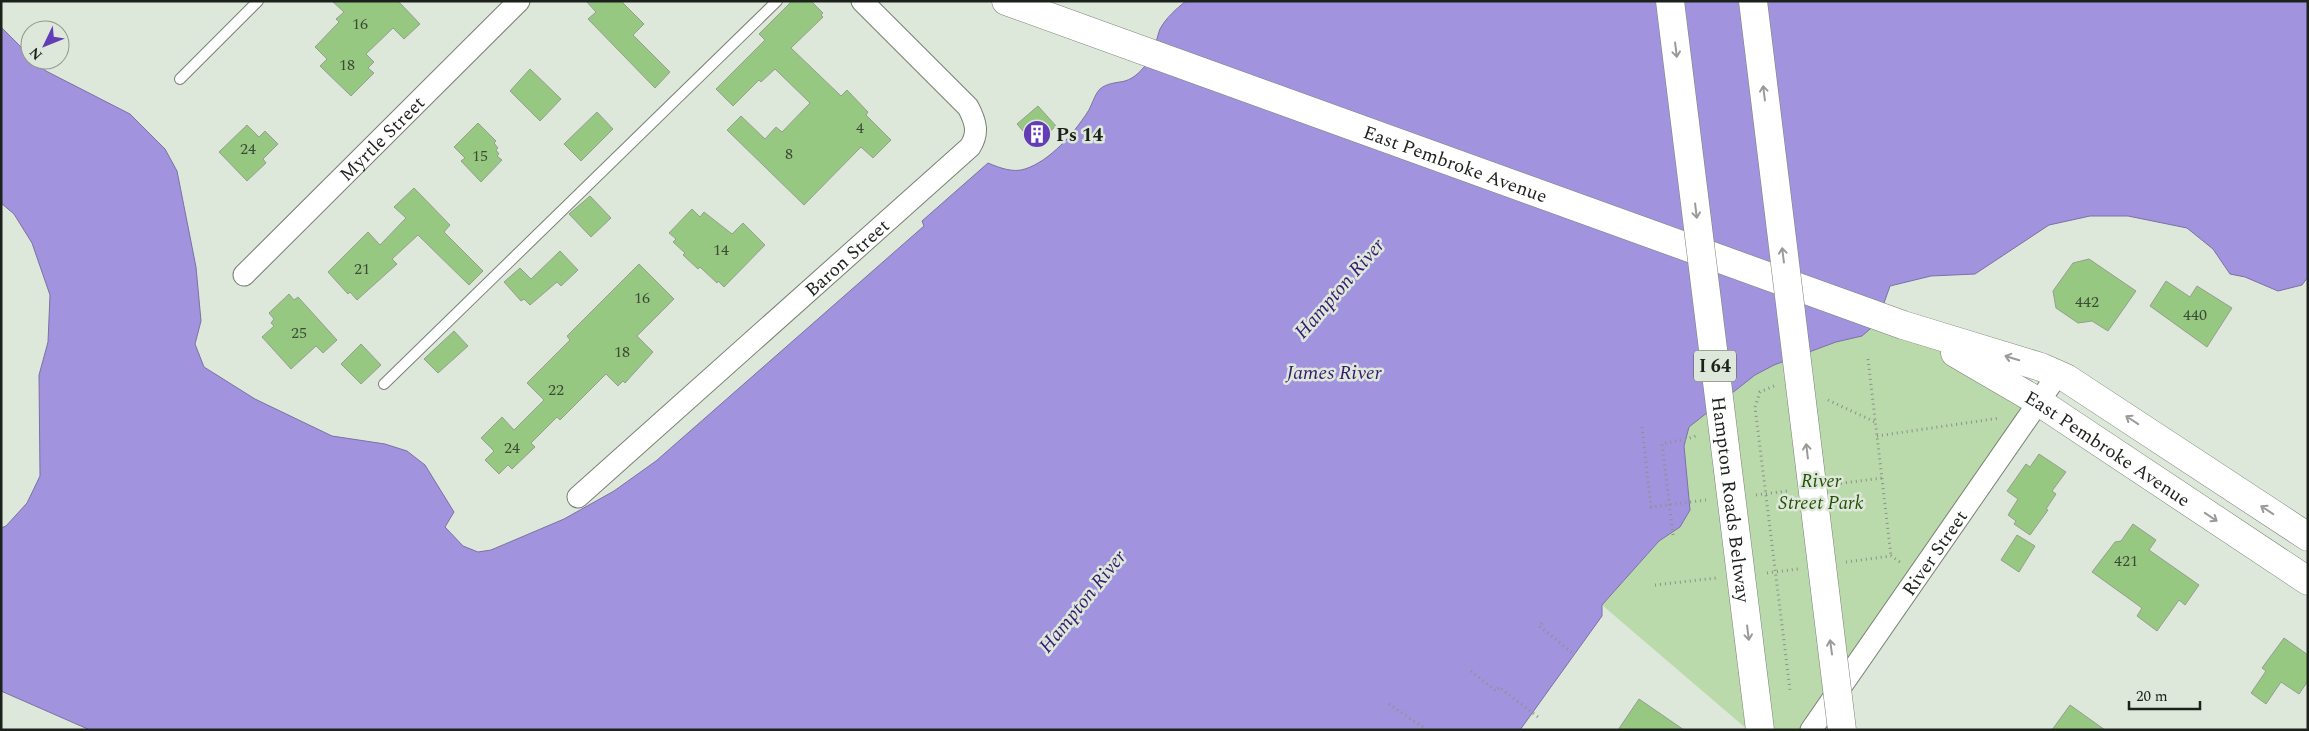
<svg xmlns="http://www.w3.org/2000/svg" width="2309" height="731" viewBox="0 0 2309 731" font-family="Spectral,serif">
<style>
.green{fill:#badaac}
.water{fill:#a293de;stroke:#7a71a4}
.building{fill:#97c881;stroke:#959e91}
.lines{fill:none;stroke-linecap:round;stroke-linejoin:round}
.lane-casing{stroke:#788174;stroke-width:12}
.street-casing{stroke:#788174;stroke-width:23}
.secondary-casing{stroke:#788174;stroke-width:29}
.path{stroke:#8b9288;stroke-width:3;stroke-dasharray:1 4;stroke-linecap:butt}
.lane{stroke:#fff;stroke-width:10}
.street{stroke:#fff;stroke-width:21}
.secondary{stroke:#fff;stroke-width:28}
.highway-bridge-casing{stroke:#788174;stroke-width:29;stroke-linecap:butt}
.highway-bridge{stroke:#fff;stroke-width:28}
.oneway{stroke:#999b99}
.labels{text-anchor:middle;stroke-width:5;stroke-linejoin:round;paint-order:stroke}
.number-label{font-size:16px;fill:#3c4b35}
.shield{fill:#dee8da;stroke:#575d55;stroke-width:1}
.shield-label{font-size:18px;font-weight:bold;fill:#1d211c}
.poi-label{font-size:19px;font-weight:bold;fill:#1d211c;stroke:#dee8da;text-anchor:start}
.street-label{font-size:19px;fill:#1d211c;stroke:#dee8da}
.park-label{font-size:19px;font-style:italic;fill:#255106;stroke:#dee8da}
.water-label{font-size:20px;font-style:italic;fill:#371970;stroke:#dee8da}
</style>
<rect width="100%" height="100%" fill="#dee8da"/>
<!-- green -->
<polygon class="green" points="1877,323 1935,345 2041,401 1817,730 1748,730 1602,605 1659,541 1680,527 1690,510 1684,446 1689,427 1755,375 1774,365 1836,342 1862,336"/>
<!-- water -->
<path class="water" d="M1186,1h1122v276l-6,8 -24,6 -33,-14 -15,-3 -17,-25 -26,-21 -59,-12h-38l-41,9 -74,49 -44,2 -41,10 -13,37 -15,13 -26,6 -62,23 -19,10 -66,52 -5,19 6,64 -10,17 -21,14 -57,64v11l-82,114h-1430l-89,-39v-163l5,-2 21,-23 13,-27 -1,-101 9,-33 2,-47 -18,-52 -18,-29 -13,-11v-176l29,29v4h4l12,11 84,43 35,35 12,22 19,96 5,54 -6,23 9,23 51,32 77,37 53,8 22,7 18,14 29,47 -9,15 18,19 15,6 13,-2 73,-31 50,-28 42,-30 268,-235 -2,-5 66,-58c12,5 25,10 37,6 25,-8 49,-36 62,-56 5,-7 7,-18 13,-24 7,-6 16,-6 25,-8 10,-3 17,-11 23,-19 7,-9 8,-23 12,-33 6,-11 16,-20 26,-28z"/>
<!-- building -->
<g class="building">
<polygon points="332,1 398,1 420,24 404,39 393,28 366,54 374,62 368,68 374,73 351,96 320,66 327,59 315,47 339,22 336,19 344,12"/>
<polygon points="586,1 621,1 644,24 633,35 670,72 655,88 588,19 596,12"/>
<polygon points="792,1 811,1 823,13 821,15 823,17 791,48 841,96 847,90 868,112 866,115 891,140 873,158 861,147 804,205 727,130 741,116 765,139 776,127 782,132 810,103 775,69 761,82 759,80 733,106 716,89 765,40 759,34"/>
<polygon points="530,69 561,99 540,121 510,91"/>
<polygon points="1038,106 1056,126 1035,145 1017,124"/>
<polygon points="597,112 613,129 581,161 564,144"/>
<polygon points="478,123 496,141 494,143 498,148 496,150 499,154 497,156 502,160 481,182 461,161 465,158 454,147"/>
<polygon points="247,125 259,137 265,131 278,144 263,159 266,163 247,181 219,152"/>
<polygon points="414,188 450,225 444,232 483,271 469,285 418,235 392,259 397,264 357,300 350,292 348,294 328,272 368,232 380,245 406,218 394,207"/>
<polygon points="590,196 611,218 591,237 569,214"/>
<polygon points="692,209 700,217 704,212 732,234 743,223 765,245 724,287 718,281 717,283 700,267 698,269 683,255 685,253 673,242 676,239 669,233"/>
<polygon points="560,251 578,270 561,286 557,282 530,305 524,299 521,301 504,282 520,268 531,279"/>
<polygon points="2089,259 2136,291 2108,331 2092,321 2078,323 2056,308 2053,291 2073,263"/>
<polygon points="639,264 674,299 637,336 653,352 625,383 623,381 618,386 606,374 560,420 557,417 531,443 535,447 512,469 508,465 499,474 485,460 494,451 481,438 502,417 514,430 544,400 527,383 570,340 567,336"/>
<polygon points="2166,281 2190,297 2197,286 2232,308 2207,347 2150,306"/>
<polygon points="289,294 294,300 298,297 337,340 323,353 316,346 291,369 262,337 274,326 271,323 274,319 269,313"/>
<polygon points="454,331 468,346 438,373 424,359"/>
<polygon points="361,344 381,365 361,384 341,364"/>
<polygon points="2039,454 2066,472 2052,491 2056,494 2046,509 2048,510 2030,535 2014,524 2016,521 2008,515 2018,499 2007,491 2026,464 2030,467"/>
<polygon points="2133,524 2156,540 2149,550 2199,585 2185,605 2179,600 2157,631 2137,616 2142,608 2092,572 2115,542 2121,541"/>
<polygon points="2017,535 2035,546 2019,572 2001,560"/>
<polygon points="2284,638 2308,655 2308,681 2299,694 2281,682 2266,704 2251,693 2266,671 2262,668"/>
<polygon points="1639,699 1684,730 1618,730"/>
<polygon points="2070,705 2105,730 2052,730"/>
</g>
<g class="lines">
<defs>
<g id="lane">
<polyline points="180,79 258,1"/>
<polyline points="384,384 777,1"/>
</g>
<g id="street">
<path id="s1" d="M244,275l275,-274"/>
<path id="s2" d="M578,497l392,-350c9,-14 6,-25 -2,-40l-106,-106"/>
<path id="s3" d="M1811,730l247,-356"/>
</g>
<g id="secondary">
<path id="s4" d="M1006,1l897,324 138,42 25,11 242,159"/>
<path id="s5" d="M1955,353l84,49 269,179"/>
</g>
</defs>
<!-- lane casing -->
<use href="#lane" class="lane-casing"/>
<!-- street casing -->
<use href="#street" class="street-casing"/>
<!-- secondary casing -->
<use href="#secondary" class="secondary-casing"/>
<!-- path -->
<g class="path">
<polyline points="1868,359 1891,556"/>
<polyline points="1774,386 1760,392 1755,407 1790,690"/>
<polyline points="1828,400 1875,422"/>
<polyline points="1642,427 1651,507 1706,500"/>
<polyline points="1877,436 2000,418"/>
<polyline points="1836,484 1882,478"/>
<polyline points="1756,495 1787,491"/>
<polyline points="1673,535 1662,444 1694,437 1698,434"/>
<polyline points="1846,562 1891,556 1900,562"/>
<polyline points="1767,573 1798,569"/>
<polyline points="1655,585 1716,578"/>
<polyline points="1542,623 1539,626 1574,654"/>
<polyline points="1471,671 1496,691 1499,687 1538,717"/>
<polyline points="1389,704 1427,730"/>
</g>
<!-- lane -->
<use href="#lane" class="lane"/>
<!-- street -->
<use href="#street" class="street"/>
<!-- secondary -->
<use href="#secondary" class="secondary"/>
<defs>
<g id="highway-bridge">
<path id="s6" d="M1670,1l90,729"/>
<polyline points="1753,1 1842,730"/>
</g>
</defs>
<!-- highway-bridge casing -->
<use href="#highway-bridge" class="highway-bridge-casing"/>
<!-- highway-bridge -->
<use href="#highway-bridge" class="highway-bridge"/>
</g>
<!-- one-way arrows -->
<defs><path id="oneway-shaft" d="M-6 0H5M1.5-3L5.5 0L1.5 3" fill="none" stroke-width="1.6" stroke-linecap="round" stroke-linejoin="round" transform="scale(1.25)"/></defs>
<g class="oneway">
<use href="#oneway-shaft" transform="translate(1676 50) rotate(83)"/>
<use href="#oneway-shaft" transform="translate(1764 93) rotate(-97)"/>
<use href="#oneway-shaft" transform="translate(1696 211) rotate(83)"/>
<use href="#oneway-shaft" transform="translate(1783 255) rotate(-97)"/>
<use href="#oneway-shaft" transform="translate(2012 358) rotate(-163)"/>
<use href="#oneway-shaft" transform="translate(2132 420) rotate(-146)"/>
<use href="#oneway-shaft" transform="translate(1807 451) rotate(-97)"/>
<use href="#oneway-shaft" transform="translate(2267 510) rotate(-146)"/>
<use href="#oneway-shaft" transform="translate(2211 517) rotate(34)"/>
<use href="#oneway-shaft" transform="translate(1748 633) rotate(83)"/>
<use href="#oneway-shaft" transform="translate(1831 647) rotate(-98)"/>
</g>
<!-- icons -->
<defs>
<symbol id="building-disc" viewBox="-11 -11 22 22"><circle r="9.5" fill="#633db6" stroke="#dee8da"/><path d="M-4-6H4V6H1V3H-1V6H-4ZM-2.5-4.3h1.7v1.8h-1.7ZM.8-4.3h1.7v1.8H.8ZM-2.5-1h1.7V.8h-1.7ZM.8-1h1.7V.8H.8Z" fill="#fff"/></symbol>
</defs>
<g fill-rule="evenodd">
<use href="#building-disc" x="1021" y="118" width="32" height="32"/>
</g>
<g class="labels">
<!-- number labels -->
<g class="number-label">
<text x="360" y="29">16</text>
<text x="347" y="70">18</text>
<text x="860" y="133">4</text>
<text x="248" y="154">24</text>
<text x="789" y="159">8</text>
<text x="480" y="161">15</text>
<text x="721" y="255">14</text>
<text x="362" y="274">21</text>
<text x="642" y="303">16</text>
<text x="2087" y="307">442</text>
<text x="2195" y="320">440</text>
<text x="299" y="338">25</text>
<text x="622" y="357">18</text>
<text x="556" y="395">22</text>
<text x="512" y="453">24</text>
<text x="2126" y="566">421</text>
</g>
<!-- shield labels -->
<rect class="shield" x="1694" y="350.5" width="42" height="31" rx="4"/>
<g class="shield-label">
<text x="1715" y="372">I 64</text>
</g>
<!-- poi labels -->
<g class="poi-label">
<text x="1056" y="141">Ps 14</text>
</g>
<!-- street labels -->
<g class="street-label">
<text dy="7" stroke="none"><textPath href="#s1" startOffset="194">Myrtle Street</textPath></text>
<text dy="7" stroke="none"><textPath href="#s4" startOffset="478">East Pembroke Avenue</textPath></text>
<text dy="7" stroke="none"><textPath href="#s2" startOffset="360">Baron Street</textPath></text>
<text dy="7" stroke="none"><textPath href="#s5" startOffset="180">East Pembroke Avenue</textPath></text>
<text dy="7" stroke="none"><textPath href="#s6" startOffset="502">Hampton Roads Beltway</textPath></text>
<text dy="7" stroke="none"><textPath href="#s3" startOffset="216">River Street</textPath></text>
</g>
<!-- park labels -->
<g class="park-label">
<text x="1821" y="487">River<tspan x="1821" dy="22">Street Park</tspan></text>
</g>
<!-- water labels -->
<g class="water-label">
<text transform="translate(1339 288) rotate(-49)" y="7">Hampton River</text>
<text x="1334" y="379">James River</text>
<text transform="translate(1082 601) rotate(-51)" y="7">Hampton River</text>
</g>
</g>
<!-- border -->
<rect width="2309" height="731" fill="none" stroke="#1d211c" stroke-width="5"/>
<!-- north arrow -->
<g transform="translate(45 45) rotate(227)"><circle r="24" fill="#dee8da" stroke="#91988e"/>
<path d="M0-4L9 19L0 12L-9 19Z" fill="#633db6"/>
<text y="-8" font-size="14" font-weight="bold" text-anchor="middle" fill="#1d211c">N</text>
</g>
<!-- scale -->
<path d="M2129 701v8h71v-8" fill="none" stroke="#1d211c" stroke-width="2.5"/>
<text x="2136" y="701" font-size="15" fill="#1d211c" stroke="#dee8da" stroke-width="4" paint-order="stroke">20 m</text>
</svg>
